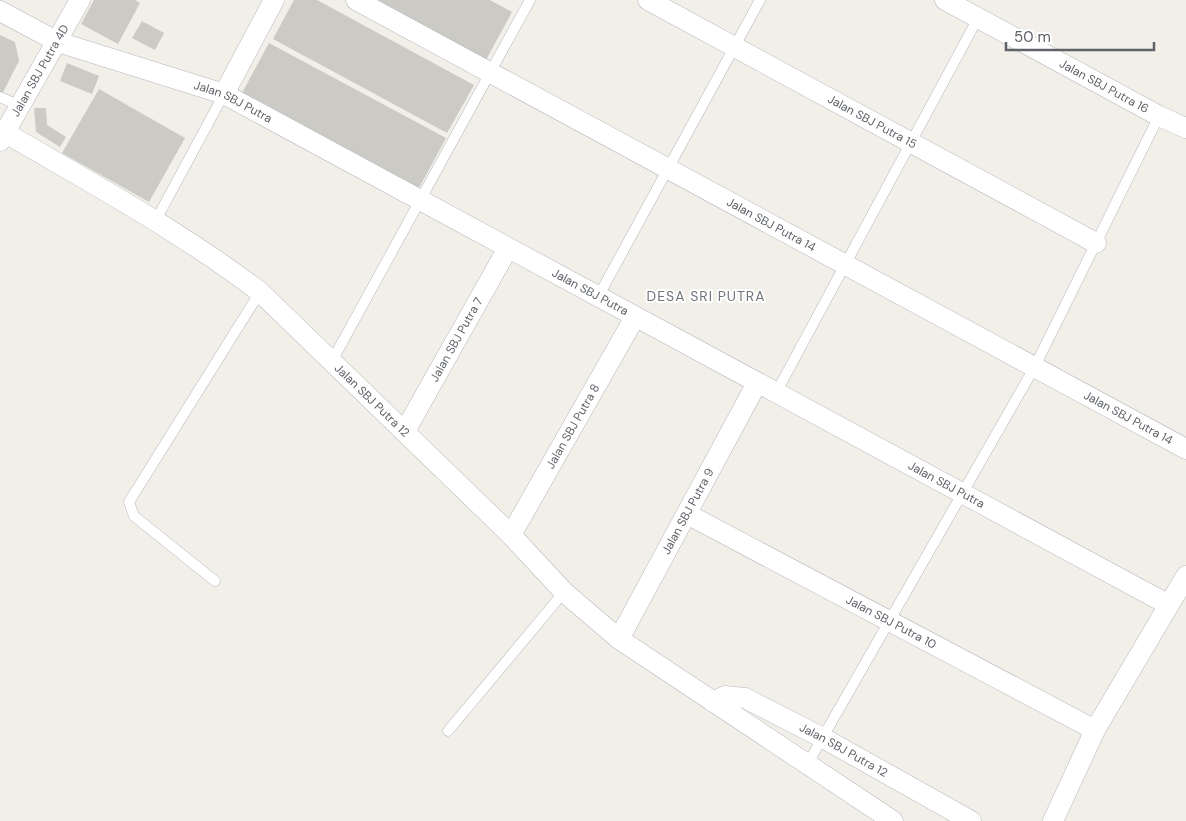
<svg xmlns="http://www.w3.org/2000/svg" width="1186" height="821" viewBox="0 0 1186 821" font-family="'DM Sans',sans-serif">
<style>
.building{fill:#cccac5}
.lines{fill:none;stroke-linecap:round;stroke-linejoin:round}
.service-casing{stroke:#b5b8bc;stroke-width:11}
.minor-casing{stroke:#b5b8bc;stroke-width:21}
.service{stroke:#fff;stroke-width:10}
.minor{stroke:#fff;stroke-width:20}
.labels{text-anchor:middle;stroke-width:4;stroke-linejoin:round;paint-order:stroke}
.street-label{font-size:12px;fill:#5f6368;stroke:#fff}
.neighbourhood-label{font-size:14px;letter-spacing:1px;fill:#70757a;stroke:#fff}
</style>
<rect width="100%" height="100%" fill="#f1efe8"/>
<!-- building -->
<g class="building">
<polygon points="94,0 135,0 140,3 118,44 81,24"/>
<polygon points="294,0 317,0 474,85 447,133 273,39"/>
<polygon points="374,0 490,0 512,12 486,60"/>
<polygon points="142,21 164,33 155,50 132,38"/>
<polygon points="0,35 15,42 19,61 2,94 0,93"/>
<polygon points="269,43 446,138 419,188 242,93"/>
<polygon points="67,63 99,76 92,94 60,81"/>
<polygon points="99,89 185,138 149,202 62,153"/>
<polygon points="34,108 46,108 47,125 66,137 60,147 36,132"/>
</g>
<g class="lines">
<defs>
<g id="service">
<polyline points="0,97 20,106"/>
<polyline points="156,220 224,94"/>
<polyline points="598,297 760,0"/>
<polyline points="332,361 530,0"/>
<polyline points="776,393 978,18"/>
<polyline points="215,581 134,516 129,502 260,292"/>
<polyline points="448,731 564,592"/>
<polyline points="807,765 1034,368 1159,116"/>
</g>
<g id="minor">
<path id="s1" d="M356,0l830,449"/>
<path id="s2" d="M648,0l448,243"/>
<path id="s3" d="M945,0l214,116 27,12"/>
<path id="s4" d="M0,11l58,31 166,52 945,511"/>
<polyline points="224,94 274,0"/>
<path id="s5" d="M4,132c87,51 176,99 256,160l251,243 53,57 55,47 274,182"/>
<path id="s6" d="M0,141l80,-141"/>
<path id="s7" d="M405,431l103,-183"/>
<path id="s8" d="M687,514l408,216"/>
<path id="s9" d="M511,535l124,-218"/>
<path id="s10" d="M619,639l138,-256"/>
<path id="s11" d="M713,702l12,-6 20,2 78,40 148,83"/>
<polyline points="1053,821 1095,730 1186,576"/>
</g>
</defs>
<!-- service casing -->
<use href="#service" class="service-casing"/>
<!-- minor casing -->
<use href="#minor" class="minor-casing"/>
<!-- service -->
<use href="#service" class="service"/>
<!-- minor -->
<use href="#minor" class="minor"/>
</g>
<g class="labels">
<!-- street labels -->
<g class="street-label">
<text dy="4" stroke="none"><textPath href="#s6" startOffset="81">Jalan SBJ Putra 4D</textPath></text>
<text dy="4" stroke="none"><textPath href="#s3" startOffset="181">Jalan SBJ Putra 16</textPath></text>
<text dy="4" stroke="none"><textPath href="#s4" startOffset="251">Jalan SBJ Putra</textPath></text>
<text dy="4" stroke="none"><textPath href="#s2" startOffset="255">Jalan SBJ Putra 15</textPath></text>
<text dy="4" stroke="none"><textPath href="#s1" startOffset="472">Jalan SBJ Putra 14</textPath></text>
<text dy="4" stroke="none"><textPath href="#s4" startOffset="656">Jalan SBJ Putra</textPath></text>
<text dy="4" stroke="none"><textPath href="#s7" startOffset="105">Jalan SBJ Putra 7</textPath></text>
<text dy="4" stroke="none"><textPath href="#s5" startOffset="458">Jalan SBJ Putra 12</textPath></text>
<text dy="4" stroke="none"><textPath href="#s1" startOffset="878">Jalan SBJ Putra 14</textPath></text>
<text dy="4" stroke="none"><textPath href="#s9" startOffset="125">Jalan SBJ Putra 8</textPath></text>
<text dy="4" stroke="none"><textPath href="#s4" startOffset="1061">Jalan SBJ Putra</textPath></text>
<text dy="4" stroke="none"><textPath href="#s10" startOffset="145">Jalan SBJ Putra 9</textPath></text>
<text dy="4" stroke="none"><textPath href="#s8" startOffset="231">Jalan SBJ Putra 10</textPath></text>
<text dy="4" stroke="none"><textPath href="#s11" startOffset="145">Jalan SBJ Putra 12</textPath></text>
</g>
<!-- neighbourhood labels -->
<g class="neighbourhood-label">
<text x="706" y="301">DESA SRI PUTRA</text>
</g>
</g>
<!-- scale -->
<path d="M1006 42v8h148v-8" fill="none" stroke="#5f6368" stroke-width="2.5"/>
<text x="1014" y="42" font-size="15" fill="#5f6368" stroke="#ffffff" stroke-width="4" paint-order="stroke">50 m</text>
</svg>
